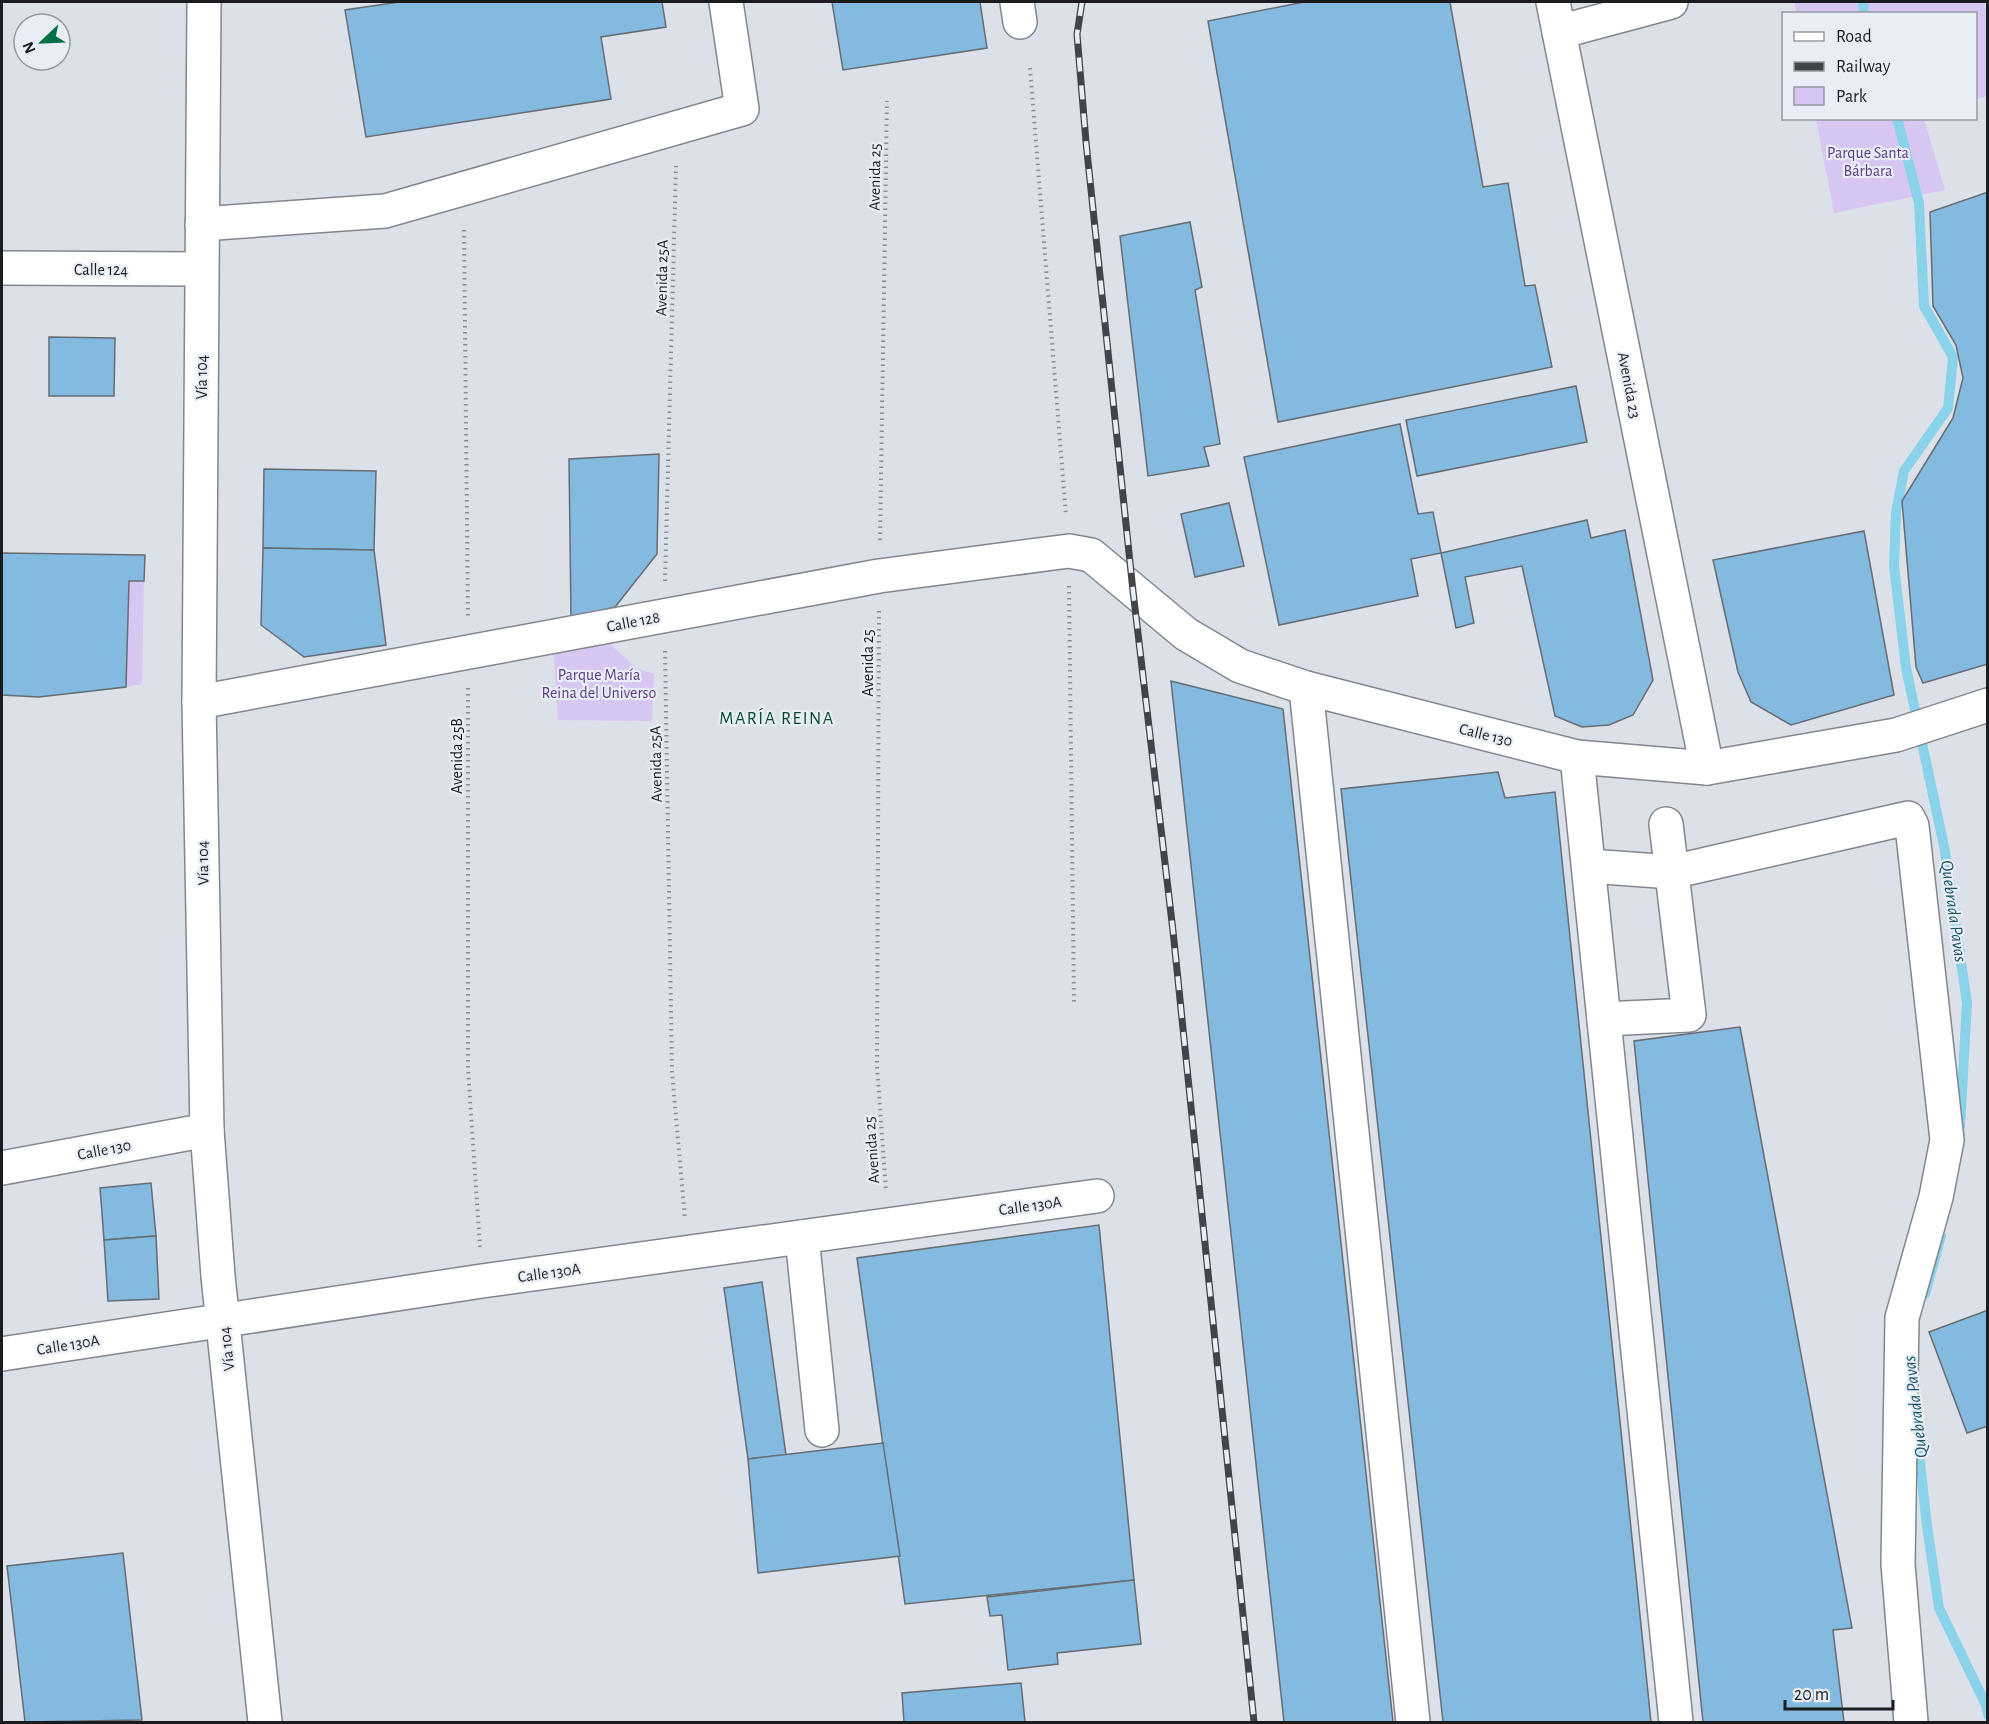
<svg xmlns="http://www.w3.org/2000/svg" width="1989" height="1724" viewBox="0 0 1989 1724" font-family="'Alegreya Sans',sans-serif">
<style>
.green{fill:#d7c6f1}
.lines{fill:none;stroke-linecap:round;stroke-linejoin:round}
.stream{stroke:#89d2ea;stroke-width:10}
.building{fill:#84b9e0;stroke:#666d72;stroke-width:1.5}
.minor-casing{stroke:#82868d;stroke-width:36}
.major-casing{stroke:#82868d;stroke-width:36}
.path{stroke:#898d93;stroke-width:4;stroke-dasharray:1.5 4.5;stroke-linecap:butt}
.minor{stroke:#fff;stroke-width:33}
.major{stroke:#fff;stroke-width:33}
.rail-casing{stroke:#414448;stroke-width:7}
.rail{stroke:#e9eef6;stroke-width:4.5;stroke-dasharray:14;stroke-linecap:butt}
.labels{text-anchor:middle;stroke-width:4.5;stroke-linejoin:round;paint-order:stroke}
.park-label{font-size:16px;fill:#5c3e81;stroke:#e9eef6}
.street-label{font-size:16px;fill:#1a1c1f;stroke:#e9eef6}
.neighbourhood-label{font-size:18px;letter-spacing:1.5px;fill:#064b2f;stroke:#e9eef6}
.water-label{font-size:18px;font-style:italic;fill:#195566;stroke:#e9eef6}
</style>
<rect width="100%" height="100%" fill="#dce1e9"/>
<!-- green -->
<g class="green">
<polygon points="1794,2 1984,2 1988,16 1987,96 1976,99 1976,14 1796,13"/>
<polygon points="1816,119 1924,119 1945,190 1834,213"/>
<polygon points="129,581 144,581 142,684 126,687"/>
<polygon points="610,644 636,668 654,674 652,721 558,720 554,653"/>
</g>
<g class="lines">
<!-- stream -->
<g class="stream">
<polyline points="1863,2 1864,14"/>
<polyline points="1897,118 1919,203 1924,306 1953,357 1948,408 1904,471 1896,512 1894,566 1906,668 1945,851 1967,1003 1960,1127"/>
<polyline points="1925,1294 1941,1236"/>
<polyline points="1915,1417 1927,1526 1939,1608 1986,1705 1988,1715"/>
</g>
</g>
<!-- building -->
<g class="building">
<polygon points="399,2 662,2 666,27 601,37 611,99 366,137 345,10"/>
<polygon points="832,2 980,2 987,48 843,70"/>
<polygon points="1304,2 1450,2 1483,187 1508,183 1525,286 1535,285 1552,367 1278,422 1208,21"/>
<polygon points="1988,192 1988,664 1923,683 1916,667 1902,501 1953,418 1963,378 1956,345 1933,306 1930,212"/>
<polygon points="1190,222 1202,287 1195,290 1220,444 1204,447 1209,466 1148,476 1120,236"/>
<polygon points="49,337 115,338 114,396 49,396"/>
<polygon points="1576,386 1587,442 1417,476 1406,420"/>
<polygon points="1400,424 1418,514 1433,512 1441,553 1411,559 1418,596 1279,625 1244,457"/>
<polygon points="659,454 657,554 615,607 571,618 569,459"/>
<polygon points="264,469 376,471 374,550 263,548"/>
<polygon points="1229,503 1244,566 1195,577 1181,514"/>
<polygon points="1587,520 1591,538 1625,530 1653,680 1633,715 1609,725 1582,727 1555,716 1522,566 1465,577 1474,623 1456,628 1441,553"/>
<polygon points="1864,531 1894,695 1791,725 1751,702 1738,672 1713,560"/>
<polygon points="263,548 374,550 386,645 304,657 261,625"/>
<polygon points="2,553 145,555 144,581 129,581 126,687 39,697 2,695"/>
<polygon points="1171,681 1283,709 1393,1722 1284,1722"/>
<polygon points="1498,772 1505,798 1555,792 1651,1722 1443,1722 1341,789"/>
<polygon points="1740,1027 1852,1628 1833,1630 1844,1722 1703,1722 1634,1041"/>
<polygon points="151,1183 156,1236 104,1240 100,1188"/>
<polygon points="1099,1225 1134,1580 905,1604 857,1258"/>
<polygon points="156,1236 159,1299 108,1301 104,1240"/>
<polygon points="762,1282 786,1455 748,1459 724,1288"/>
<polygon points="1988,1310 1988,1426 1967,1433 1929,1332"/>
<polygon points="883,1443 900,1556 758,1573 748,1459"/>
<polygon points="123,1553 142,1720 25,1722 7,1566"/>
<polygon points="1134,1580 1141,1644 1057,1653 1058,1664 1008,1670 1002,1615 990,1616 987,1597"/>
<polygon points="1021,1683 1025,1722 904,1722 902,1693"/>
</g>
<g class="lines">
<defs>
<g id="minor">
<polyline points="1017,2 1020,22"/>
<polyline points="1553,2 1707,768"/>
<polyline points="1559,32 1671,2"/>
<polyline points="202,224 385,211 742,109 726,2"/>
<polyline points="2,268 201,269"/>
<polyline points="1306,688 1413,1722"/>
<polyline points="199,702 879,576 1069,551 1091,555 1186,634 1240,666 1306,688 1577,757 1707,768 1896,735 1988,705"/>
<polyline points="1577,757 1676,1722"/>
<polyline points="1589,866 1672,872 1908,818 1912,826 1947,1140 1936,1197 1902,1318 1898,1564 1911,1722"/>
<polyline points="1604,1019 1689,1015 1666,824"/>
<polyline points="2,1168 207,1130"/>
<polyline points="802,1237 822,1430"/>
<polyline points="2,1354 482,1281 1097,1196"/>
</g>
<polyline id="major" points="204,2 199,702 207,1130 218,1276 265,1722"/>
</defs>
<!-- minor casing -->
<use href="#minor" class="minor-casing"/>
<!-- major casing -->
<use href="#major" class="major-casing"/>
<!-- path -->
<g class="path">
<polyline points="1030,68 1066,516"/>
<polyline points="464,230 468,618"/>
<polyline points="880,540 887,101"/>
<polyline points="665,581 676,166"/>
<polyline points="1069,586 1074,1004"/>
<polyline points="879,611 877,1066 886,1191"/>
<polyline points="665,651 672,1072 685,1219"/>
<polyline points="468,688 468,1069 480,1247"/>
</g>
<!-- minor -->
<use href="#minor" class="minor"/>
<!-- major -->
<use href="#major" class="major"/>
<defs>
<polyline id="rail" points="1082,2 1077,34 1086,142 1133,591 1173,931 1254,1722"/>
</defs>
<!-- rail casing -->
<use href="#rail" class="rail-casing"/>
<!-- rail -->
<use href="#rail" class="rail"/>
</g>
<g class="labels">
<!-- park labels -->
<g class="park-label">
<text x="1868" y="158">Parque Santa<tspan x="1868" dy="18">Bárbara</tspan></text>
<text x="599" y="680">Parque María<tspan x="599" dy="18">Reina del Universo</tspan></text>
</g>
<!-- street labels -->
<g class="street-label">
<text transform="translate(874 177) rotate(-89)" y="6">Avenida 25</text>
<text x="101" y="275">Calle 124</text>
<text transform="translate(661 278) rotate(-89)" y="6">Avenida 25A</text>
<text transform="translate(201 377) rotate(-90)" y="6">Vía 104</text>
<text transform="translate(1630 385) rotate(79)" y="6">Avenida 23</text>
<text transform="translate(633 621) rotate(-11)" y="6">Calle 128</text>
<text transform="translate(867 663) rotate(-90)" y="6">Avenida 25</text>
<text transform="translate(1486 734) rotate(14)" y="6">Calle 130</text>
<text transform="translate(456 756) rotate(-90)" y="6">Avenida 25B</text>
<text transform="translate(655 764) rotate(-91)" y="6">Avenida 25A</text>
<text transform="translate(202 863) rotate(-91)" y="6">Vía 104</text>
<text transform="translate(104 1149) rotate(-11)" y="6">Calle 130</text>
<text transform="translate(871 1150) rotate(-94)" y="6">Avenida 25</text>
<text transform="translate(1030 1205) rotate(-8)" y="6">Calle 130A</text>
<text transform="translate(549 1272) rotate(-8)" y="6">Calle 130A</text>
<text transform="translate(68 1344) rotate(-9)" y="6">Calle 130A</text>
<text transform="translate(226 1349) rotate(-96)" y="6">Vía 104</text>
</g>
<!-- neighbourhood labels -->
<g class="neighbourhood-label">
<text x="777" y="724">MARÍA REINA</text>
</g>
<!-- water labels -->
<g class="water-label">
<text transform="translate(1954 911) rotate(82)" y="6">Quebrada Pavas</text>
<text transform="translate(1915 1407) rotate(-97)" y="6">Quebrada Pavas</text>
</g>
</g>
<!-- border -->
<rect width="1989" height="1724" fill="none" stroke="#1a1c1f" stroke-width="6"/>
<!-- legend -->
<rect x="1782" y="12" width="195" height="108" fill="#e9eef6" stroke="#969aa0" stroke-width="1.5"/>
<rect x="1794" y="32" width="30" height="9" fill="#ffffff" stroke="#969aa0" stroke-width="1.5"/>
<text x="1836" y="42" font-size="18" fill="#1a1c1f">Road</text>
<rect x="1794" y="62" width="30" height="9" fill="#414448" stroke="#969aa0" stroke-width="1.5"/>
<text x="1836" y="72" font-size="18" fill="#1a1c1f">Railway</text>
<rect x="1794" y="87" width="30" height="18" fill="#d7c6f1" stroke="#969aa0" stroke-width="1.5"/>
<text x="1836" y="102" font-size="18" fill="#1a1c1f">Park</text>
<!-- north arrow -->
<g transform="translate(42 42) rotate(247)"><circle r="28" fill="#e9eef6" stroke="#969aa0" stroke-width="1.5"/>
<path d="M0-4.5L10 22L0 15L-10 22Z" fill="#056f47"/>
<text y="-9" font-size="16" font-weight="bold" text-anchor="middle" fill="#1a1c1f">N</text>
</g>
<!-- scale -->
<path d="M1785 1700v9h108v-9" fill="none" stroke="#1a1c1f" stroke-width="3"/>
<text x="1794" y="1700" font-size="18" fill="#1a1c1f" stroke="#e9eef6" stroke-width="4.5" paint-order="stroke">20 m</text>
</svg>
